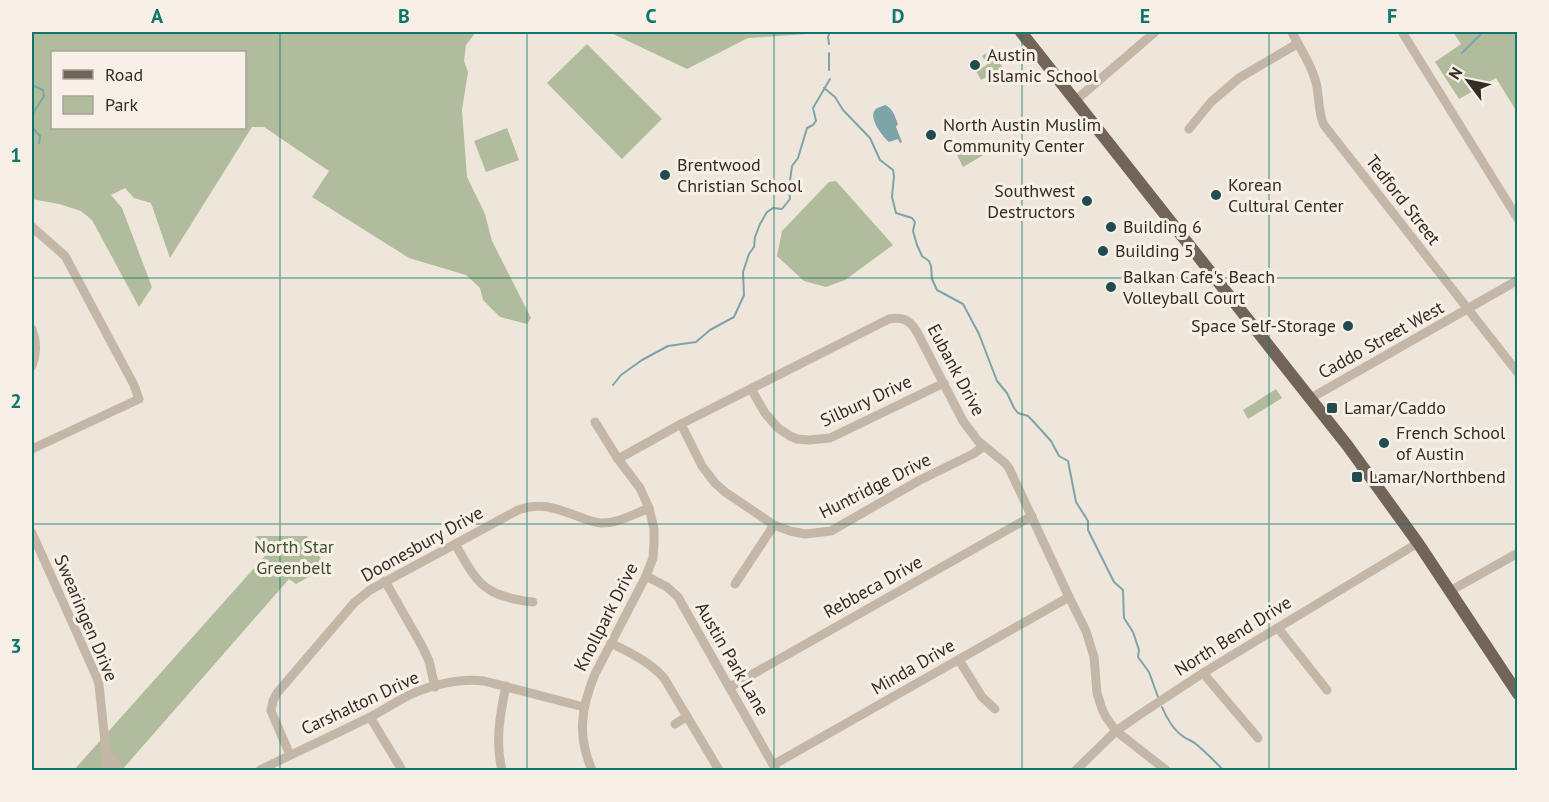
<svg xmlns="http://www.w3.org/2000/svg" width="1549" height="802" viewBox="0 0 1549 802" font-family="'PT Sans',sans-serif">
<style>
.green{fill:#b0bc9c;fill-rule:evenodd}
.water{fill:#7da5a9}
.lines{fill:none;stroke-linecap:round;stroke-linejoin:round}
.stream{stroke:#7da5a9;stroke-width:2}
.minor{stroke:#c5b7a8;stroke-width:9}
.major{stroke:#73645a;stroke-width:12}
.grid{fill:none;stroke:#0f766e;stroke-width:1.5;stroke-opacity:0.55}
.poi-dot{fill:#214b50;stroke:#f7f0e7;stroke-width:2}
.labels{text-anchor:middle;stroke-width:6;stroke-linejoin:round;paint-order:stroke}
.poi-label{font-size:18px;fill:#332c27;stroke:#f7f0e7;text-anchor:start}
.street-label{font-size:18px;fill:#332c27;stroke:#f7f0e7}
.park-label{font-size:18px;fill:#414f2e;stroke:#f7f0e7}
.neatline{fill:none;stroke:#0f766e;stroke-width:2}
.grid-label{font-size:20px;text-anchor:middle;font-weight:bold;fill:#0f766e}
</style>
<rect width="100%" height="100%" fill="#efe6db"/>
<!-- green -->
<g class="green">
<path d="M32,32h444l-10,13 -2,16 4,11 -6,38 5,67 18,37 7,27 39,77 -4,6 -27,-7 -17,-17 -3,-12 -14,-13 -57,-17 -97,-61 17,-26 -65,-44h-12l-82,131 -19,-55 -17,-5 -9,-10 -14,7 11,13 30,79 -13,20 -47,-87 -11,-9 -22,-7 -27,-5 1,-33 -1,-1zM52,52h192v76h-192z"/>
<polygon points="609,32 839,32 748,38 687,69"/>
<polygon points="1453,32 1517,32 1517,112 1496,78 1459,99 1435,62 1461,44"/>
<polygon points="587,44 662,119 622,159 547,83"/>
<polygon points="992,50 1003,68 981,80 976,71 987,65 982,56"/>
<polygon points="507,128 519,160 486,172 474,141"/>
<polygon points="979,140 987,153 963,167 956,153"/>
<polygon points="836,181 893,245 845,280 826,287 804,281 777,256 782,231 829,182"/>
<polygon points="1276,389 1282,398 1248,419 1243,410"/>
<polygon points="256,536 307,536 326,567 296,584 289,579 122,770 74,770 265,556"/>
</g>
<!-- water -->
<path class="water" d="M885,105c8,3 10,12 13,19l-2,3 6,15 -2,1 -2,-4 -9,3c-6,-5 -21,-24 -14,-32 1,-2 8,-4 10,-5z"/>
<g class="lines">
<!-- stream -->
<g class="stream">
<polyline points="829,44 828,37 830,32"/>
<polyline points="829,53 829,70"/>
<polyline points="1462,53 1483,32"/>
<polyline points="32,85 43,90 44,96 32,115"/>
<polyline points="824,88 835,97 843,110 870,138 880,160 893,170 894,176 892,197 896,213 912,218 915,222 913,231 917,245 922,256 929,261 931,266 932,279 937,290 963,304 979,334 997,381 1007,393 1014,408 1018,413 1028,416 1032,420 1051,441 1059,456 1068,461 1076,502 1088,521 1088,530 1114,582 1123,590 1124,618 1133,632 1139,650 1138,657 1149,672 1158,697"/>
<polyline points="32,127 40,136 39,143"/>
<polyline points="613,385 621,375 642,360 668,346 696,342 710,330 734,317 744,295 743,272 749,254 754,247 755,237 760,224 767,212 773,208 782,209 790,199 789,188 792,166 798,158 807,128 813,125 816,121 813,108 830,79"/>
<path d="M1162,707c4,10 12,24 22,30 4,3 9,4 12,7 10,9 19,17 27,26"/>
</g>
<!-- minor -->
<g class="minor">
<path d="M1292,32c7,15 18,30 23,47 5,15 2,31 9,46l194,248"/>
<polyline points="1402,32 1518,219"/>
<polyline points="1076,100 1155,32"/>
<polyline points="1189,129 1211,102 1239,78 1297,44"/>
<polyline points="32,227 65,256 134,385 139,399 32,449"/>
<path d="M32,329c5,13 5,24 0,37"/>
<polyline points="751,389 765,413 778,428 790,436 797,439 809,440 830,438 944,383"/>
<polyline points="1311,398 1518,280"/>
<polyline points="681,424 702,466 715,483 725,492 774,525 790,531 805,534 831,531 920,480 973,454 984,446"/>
<path d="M618,459l63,-35 208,-105c15,-3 22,2 29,15l45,87 15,20 27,22 4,5 60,129 17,34 8,26 3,36 5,16 4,8 10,14 50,39"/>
<polyline points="32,533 97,678 99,685 108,770"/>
<path d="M455,544c23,40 28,52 78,58"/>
<polyline points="646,576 667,587 678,597 775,768"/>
<polyline points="385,581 422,646 429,661 435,687"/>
<polyline points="735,584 774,525"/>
<polyline points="1450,591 1518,553"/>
<polyline points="1278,628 1327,690"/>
<path d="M611,643c19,10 38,18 53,35l55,92"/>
<polyline points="959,660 982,697 995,709"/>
<polyline points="1203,673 1258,738"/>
<polyline points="730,687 1032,516"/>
<polyline points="370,717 402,770"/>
<polyline points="675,724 686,717"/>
<polyline points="106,753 115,763 118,770"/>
<path d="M290,755l-19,-44 2,-10 4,-8 77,-90 16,-13 148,-80c23,-8 37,-2 59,6 8,3 15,6 23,7 17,1 34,-9 49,-15"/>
<polyline points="773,765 1069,597"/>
<path d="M260,770c36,-18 72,-34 108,-52 11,-5 21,-12 32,-18 24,-14 57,-22 84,-19l100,26"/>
<path d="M502,770c-7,-28 -2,-56 4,-84"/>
<path d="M592,770c-15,-34 -11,-62 3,-96l51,-98 7,-18 1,-15v-14l-5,-21 -9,-20 -22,-29 -23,-37"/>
<polyline points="1076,770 1116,731 1139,715 1203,673 1418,543"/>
</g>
<!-- major -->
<polyline class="major" points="1021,32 1347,445 1418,543 1518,694"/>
</g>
<!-- grid -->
<path class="grid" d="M280,32v738M527,32v738M774,32v738M1022,32v738M1269,32v738M32,278h1486M32,524h1486"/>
<!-- markers -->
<g class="poi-dot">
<circle cx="975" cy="65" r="6"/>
<circle cx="931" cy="135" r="6"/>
<circle cx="665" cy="175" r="6"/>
<circle cx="1216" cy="195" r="6"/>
<circle cx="1087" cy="201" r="6"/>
<circle cx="1111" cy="227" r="6"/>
<circle cx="1103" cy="251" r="6"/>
<circle cx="1111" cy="287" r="6"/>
<circle cx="1348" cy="326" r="6"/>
<rect x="1326" y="402" width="12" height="12" rx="3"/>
<circle cx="1384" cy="443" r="6"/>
<rect x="1351" y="471" width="12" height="12" rx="3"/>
</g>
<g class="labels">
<!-- poi labels -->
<g class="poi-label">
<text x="987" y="61">Austin<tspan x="987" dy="21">Islamic School</tspan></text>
<text x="943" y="131">North Austin Muslim<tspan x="943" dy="21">Community Center</tspan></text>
<text x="677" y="171">Brentwood<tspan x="677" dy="21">Christian School</tspan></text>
<text x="1228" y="191">Korean<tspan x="1228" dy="21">Cultural Center</tspan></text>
<text x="1075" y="197" text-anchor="end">Southwest<tspan x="1075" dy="21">Destructors</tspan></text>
<text x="1123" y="233">Building 6</text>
<text x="1115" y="257">Building 5</text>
<text x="1123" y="283">Balkan Cafe's Beach<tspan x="1123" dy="21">Volleyball Court</tspan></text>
<text x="1336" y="332" text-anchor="end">Space Self-Storage</text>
<text x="1344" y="414">Lamar/Caddo</text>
<text x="1396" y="439">French School<tspan x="1396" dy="21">of Austin</tspan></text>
<text x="1369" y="483">Lamar/Northbend</text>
</g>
<!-- street labels -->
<g class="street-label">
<text transform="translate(1403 200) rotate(52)" y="6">Tedford Street</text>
<text transform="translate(1381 340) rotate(-29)" y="6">Caddo Street West</text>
<text transform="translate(956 370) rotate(62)" y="6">Eubank Drive</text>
<text transform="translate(866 401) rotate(-25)" y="6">Silbury Drive</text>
<text transform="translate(875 486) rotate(-27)" y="6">Huntridge Drive</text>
<text transform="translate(422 544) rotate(-29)" y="6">Doonesbury Drive</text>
<text transform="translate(873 587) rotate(-29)" y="6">Rebbeca Drive</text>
<text transform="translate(606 617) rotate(-63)" y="6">Knollpark Drive</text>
<text transform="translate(86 618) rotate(67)" y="6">Swearingen Drive</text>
<text transform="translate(1233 636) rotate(-32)" y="6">North Bend Drive</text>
<text transform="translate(732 659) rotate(60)" y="6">Austin Park Lane</text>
<text transform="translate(913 667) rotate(-30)" y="6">Minda Drive</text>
<text transform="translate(360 703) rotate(-25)" y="6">Carshalton Drive</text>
</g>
<!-- park labels -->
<g class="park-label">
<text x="294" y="553">North Star<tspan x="294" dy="21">Greenbelt</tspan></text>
</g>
</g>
<!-- border -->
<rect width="1549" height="802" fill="none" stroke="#f7f0e7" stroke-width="66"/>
<!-- legend -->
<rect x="51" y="51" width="195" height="78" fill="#f7f0e7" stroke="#a9a29a" stroke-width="1.5"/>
<rect x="63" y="70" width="30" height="9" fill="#73645a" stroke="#a9a29a" stroke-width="1.5"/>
<text x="105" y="81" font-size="18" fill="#332c27">Road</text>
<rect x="63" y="96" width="30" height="18" fill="#b0bc9c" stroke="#a9a29a" stroke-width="1.5"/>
<text x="105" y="111" font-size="18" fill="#332c27">Park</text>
<!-- north arrow -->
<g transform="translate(1468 81) rotate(302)" stroke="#f7f0e7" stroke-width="4.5" paint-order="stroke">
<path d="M0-4.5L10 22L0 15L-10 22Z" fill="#332c27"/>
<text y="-9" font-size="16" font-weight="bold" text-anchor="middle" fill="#332c27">N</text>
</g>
<rect x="33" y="33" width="1483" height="736" class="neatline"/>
<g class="grid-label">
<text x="157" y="23">A</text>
<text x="404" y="23">B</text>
<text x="651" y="23">C</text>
<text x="898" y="23">D</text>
<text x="1145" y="23">E</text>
<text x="1392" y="23">F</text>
<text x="16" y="162">1</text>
<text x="16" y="408">2</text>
<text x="16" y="653">3</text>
</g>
</svg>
